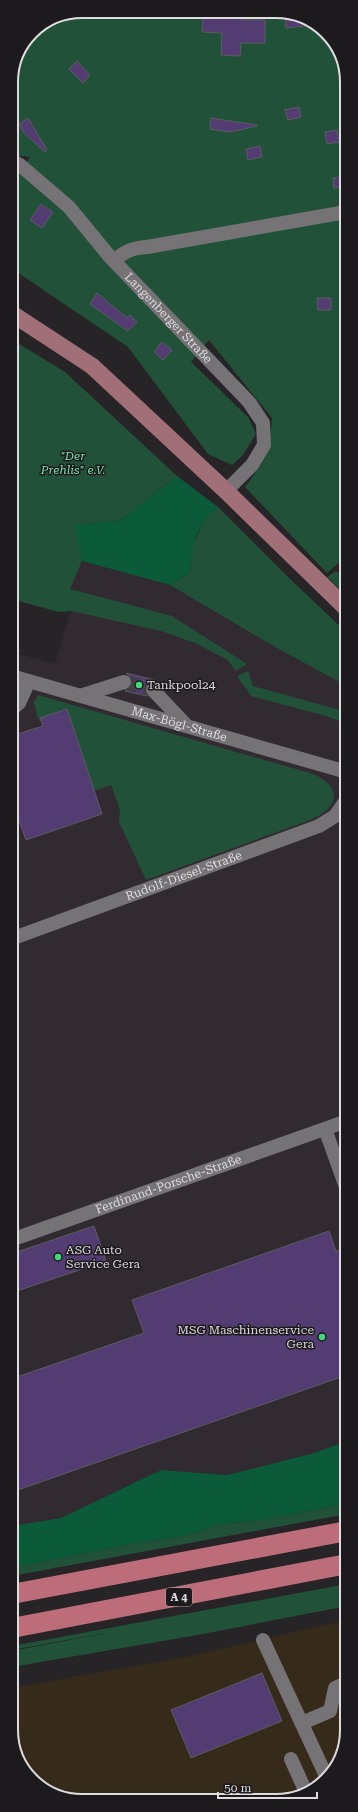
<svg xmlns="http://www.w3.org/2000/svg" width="358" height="1812" viewBox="0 0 358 1812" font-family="'Roboto Serif',serif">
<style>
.commercial{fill:#362a1b}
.built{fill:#312a31}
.green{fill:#215239}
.forest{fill:#0b5b3a}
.building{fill:#523c72;stroke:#5d5b60}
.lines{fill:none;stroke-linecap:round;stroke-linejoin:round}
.minor-tunnel{stroke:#424043;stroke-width:14;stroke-dasharray:14 7;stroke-linecap:butt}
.minor{stroke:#767377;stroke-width:14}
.major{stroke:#a06f78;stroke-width:17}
.highway{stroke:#bc6d79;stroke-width:20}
.poi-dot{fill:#44d77b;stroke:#1d1a1d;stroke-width:1.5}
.labels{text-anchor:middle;stroke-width:3;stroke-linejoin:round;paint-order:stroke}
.shield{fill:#1d1a1d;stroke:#a4a2a5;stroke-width:1}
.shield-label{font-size:11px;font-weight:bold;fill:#dedcdf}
.street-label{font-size:12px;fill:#dedcdf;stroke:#1d1a1d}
.park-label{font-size:12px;font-style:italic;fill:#7adea9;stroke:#1d1a1d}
.poi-label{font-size:12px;fill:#dedcdf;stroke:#1d1a1d;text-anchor:start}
.rim{fill:none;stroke:#dedcdf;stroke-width:2}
</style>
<rect width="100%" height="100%" fill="#262427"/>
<!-- commercial -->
<polygon class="commercial" points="347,1620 347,1734 326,1780 285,1800 68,1800 29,1777 12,1739 12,1688 186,1657"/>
<!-- built -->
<polygon class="built" points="82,561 170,585 347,686 347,1441 314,1453 227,1475 161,1470 61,1518 12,1526 11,652 55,664 71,611 70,589"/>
<!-- green -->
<g class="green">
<path d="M82,11l212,2 35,22 17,38 1,485 -5,2 -15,13 -82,-86c19,-25 25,-37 27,-69l-63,-78 -18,22 57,55 8,17 -13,21 -11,10 -24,-11 -80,-107 -117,-79v-81l19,-30 -19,-2v-77l21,-46 23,-16z"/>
<polygon points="11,339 65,372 177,476 120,521 76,525 82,561 70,589 172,616 247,664 236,671 228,660 195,643 161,631 71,611 59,612 11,599"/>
<polygon points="218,507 288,577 347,633 347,686 277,648 170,585 190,572 192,548 205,518"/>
<polygon points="336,571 347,580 347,596 327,577"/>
<polygon points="248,671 253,686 347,712 347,724 326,716 251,696 237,676"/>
<path d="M38,695l275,79c14,6 29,18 16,34 -4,5 -13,9 -19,12l-164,60 -27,-58 1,-12 -9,-25 -17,6 -28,-82 -28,10 -4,-17z"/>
<polygon points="347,1504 347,1514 12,1576 12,1568 141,1542 183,1536 222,1524 260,1520"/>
<polygon points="347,1584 347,1606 203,1634 12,1667 12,1651 122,1630 12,1650 12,1646"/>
</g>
<!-- forest -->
<g class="forest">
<path d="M177,476l41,31c-22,19 -26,37 -28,65l-20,13 -88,-24 -7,-36 45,-4z"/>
<polygon points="347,1441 347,1504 260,1520 222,1524 183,1536 141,1542 12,1568 12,1526 61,1518 161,1470 227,1475 314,1453"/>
</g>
<!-- building -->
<g class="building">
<polygon points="296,14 313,25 286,28 285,15"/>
<polygon points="218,15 242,16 242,20 265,20 265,43 241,43 240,56 221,55 222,33 202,32 203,16 218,17"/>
<polygon points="77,61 90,75 83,83 69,69"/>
<polygon points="299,107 301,117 288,120 285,110"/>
<polygon points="28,118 47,150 45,152 24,133 19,124"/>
<polygon points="211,118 257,125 257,126 230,132 210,129"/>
<polygon points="337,130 339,142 327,144 325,132"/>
<polygon points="260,146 262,157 248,160 246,149"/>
<polygon points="346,176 346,186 334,188 333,178"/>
<polygon points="41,204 53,212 42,228 30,220"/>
<polygon points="97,293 127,318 130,315 137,322 128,331 90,304"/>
<polygon points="317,298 331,298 331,310 318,310"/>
<polygon points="162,342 172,350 163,360 154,352"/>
<polygon points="126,673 155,680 155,682 147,684 145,687 147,696 125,691 130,688 132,683 132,679"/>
<polygon points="67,709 102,814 26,840 11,798 11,736 43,726 40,718"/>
<polygon points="94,1226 106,1261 11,1293 11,1254"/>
<polygon points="329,1231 336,1251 347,1248 347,1289 340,1292 347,1310 347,1375 12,1492 11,1379 144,1333 132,1300"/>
<polygon points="262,1673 282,1721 191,1758 171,1710"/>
</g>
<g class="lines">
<!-- minor-tunnel -->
<polyline class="minor-tunnel" points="124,682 153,690"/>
<!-- minor -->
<g class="minor">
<path id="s1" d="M11,160l9,5 49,42 41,50 139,145 14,21 1,22 -12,20 -26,26"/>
<path d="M114,261c11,-10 18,-13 33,-14l199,-35"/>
<path id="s2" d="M11,676l336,96"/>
<polyline points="153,690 187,726"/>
<polyline points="83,695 124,682"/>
<polyline points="11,710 19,703 29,681"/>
<path id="s3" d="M11,939l308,-113 16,-10 12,-17"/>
<polyline points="325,1129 347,1190"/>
<path id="s4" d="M11,1240l336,-119"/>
<polyline points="263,1640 327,1778"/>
<polyline points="302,1723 330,1711 335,1688 347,1683"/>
<polyline points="291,1759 305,1790"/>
</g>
<!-- major -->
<polyline class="major" points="11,313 92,366 226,491 347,609"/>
<!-- highway -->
<g class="highway">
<polyline points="12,1594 347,1531"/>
<polyline points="12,1628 347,1564"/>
</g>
</g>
<!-- markers -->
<g class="poi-dot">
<circle cx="139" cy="685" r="4"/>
<circle cx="58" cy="1257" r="4"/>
<circle cx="322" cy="1337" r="4"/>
</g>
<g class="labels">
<!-- shield labels -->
<rect class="shield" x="166" y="1588" width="26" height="18" rx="3"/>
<g class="shield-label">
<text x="179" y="1601">A 4</text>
</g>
<!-- street labels -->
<g class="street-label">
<text dy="4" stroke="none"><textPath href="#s1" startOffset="224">Langenberger Straße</textPath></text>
<text dy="4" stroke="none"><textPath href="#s2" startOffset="175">Max-Bögl-Straße</textPath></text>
<text dy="4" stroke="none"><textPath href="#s3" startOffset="184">Rudolf-Diesel-Straße</textPath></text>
<text dy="4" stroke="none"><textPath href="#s4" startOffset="167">Ferdinand-Porsche-Straße</textPath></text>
</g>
<!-- park labels -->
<g class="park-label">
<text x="73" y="460">"Der<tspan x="73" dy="14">Prehlis" e.V.</tspan></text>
</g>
<!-- poi labels -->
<g class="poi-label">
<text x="147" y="689">Tankpool24</text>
<text x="66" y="1254">ASG Auto<tspan x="66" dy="14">Service Gera</tspan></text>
<text x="314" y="1334" text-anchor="end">MSG Maschinenservice<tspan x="314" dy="14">Gera</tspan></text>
</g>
</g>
<!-- crop -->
<path d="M0 0H358V1812H0ZM82 18H276A64 64 0 0 1 340 82V1730A64 64 0 0 1 276 1794H82A64 64 0 0 1 18 1730V82A64 64 0 0 1 82 18Z" fill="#1d1a1d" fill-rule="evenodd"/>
<path class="rim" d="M82 18H276A64 64 0 0 1 340 82V1730A64 64 0 0 1 276 1794H82A64 64 0 0 1 18 1730V82A64 64 0 0 1 82 18Z"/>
<!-- scale -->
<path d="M218 1792v6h99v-6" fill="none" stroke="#dedcdf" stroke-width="2"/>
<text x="224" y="1792" font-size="12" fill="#dedcdf" stroke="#1d1a1d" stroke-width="3" paint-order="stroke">50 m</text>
</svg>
